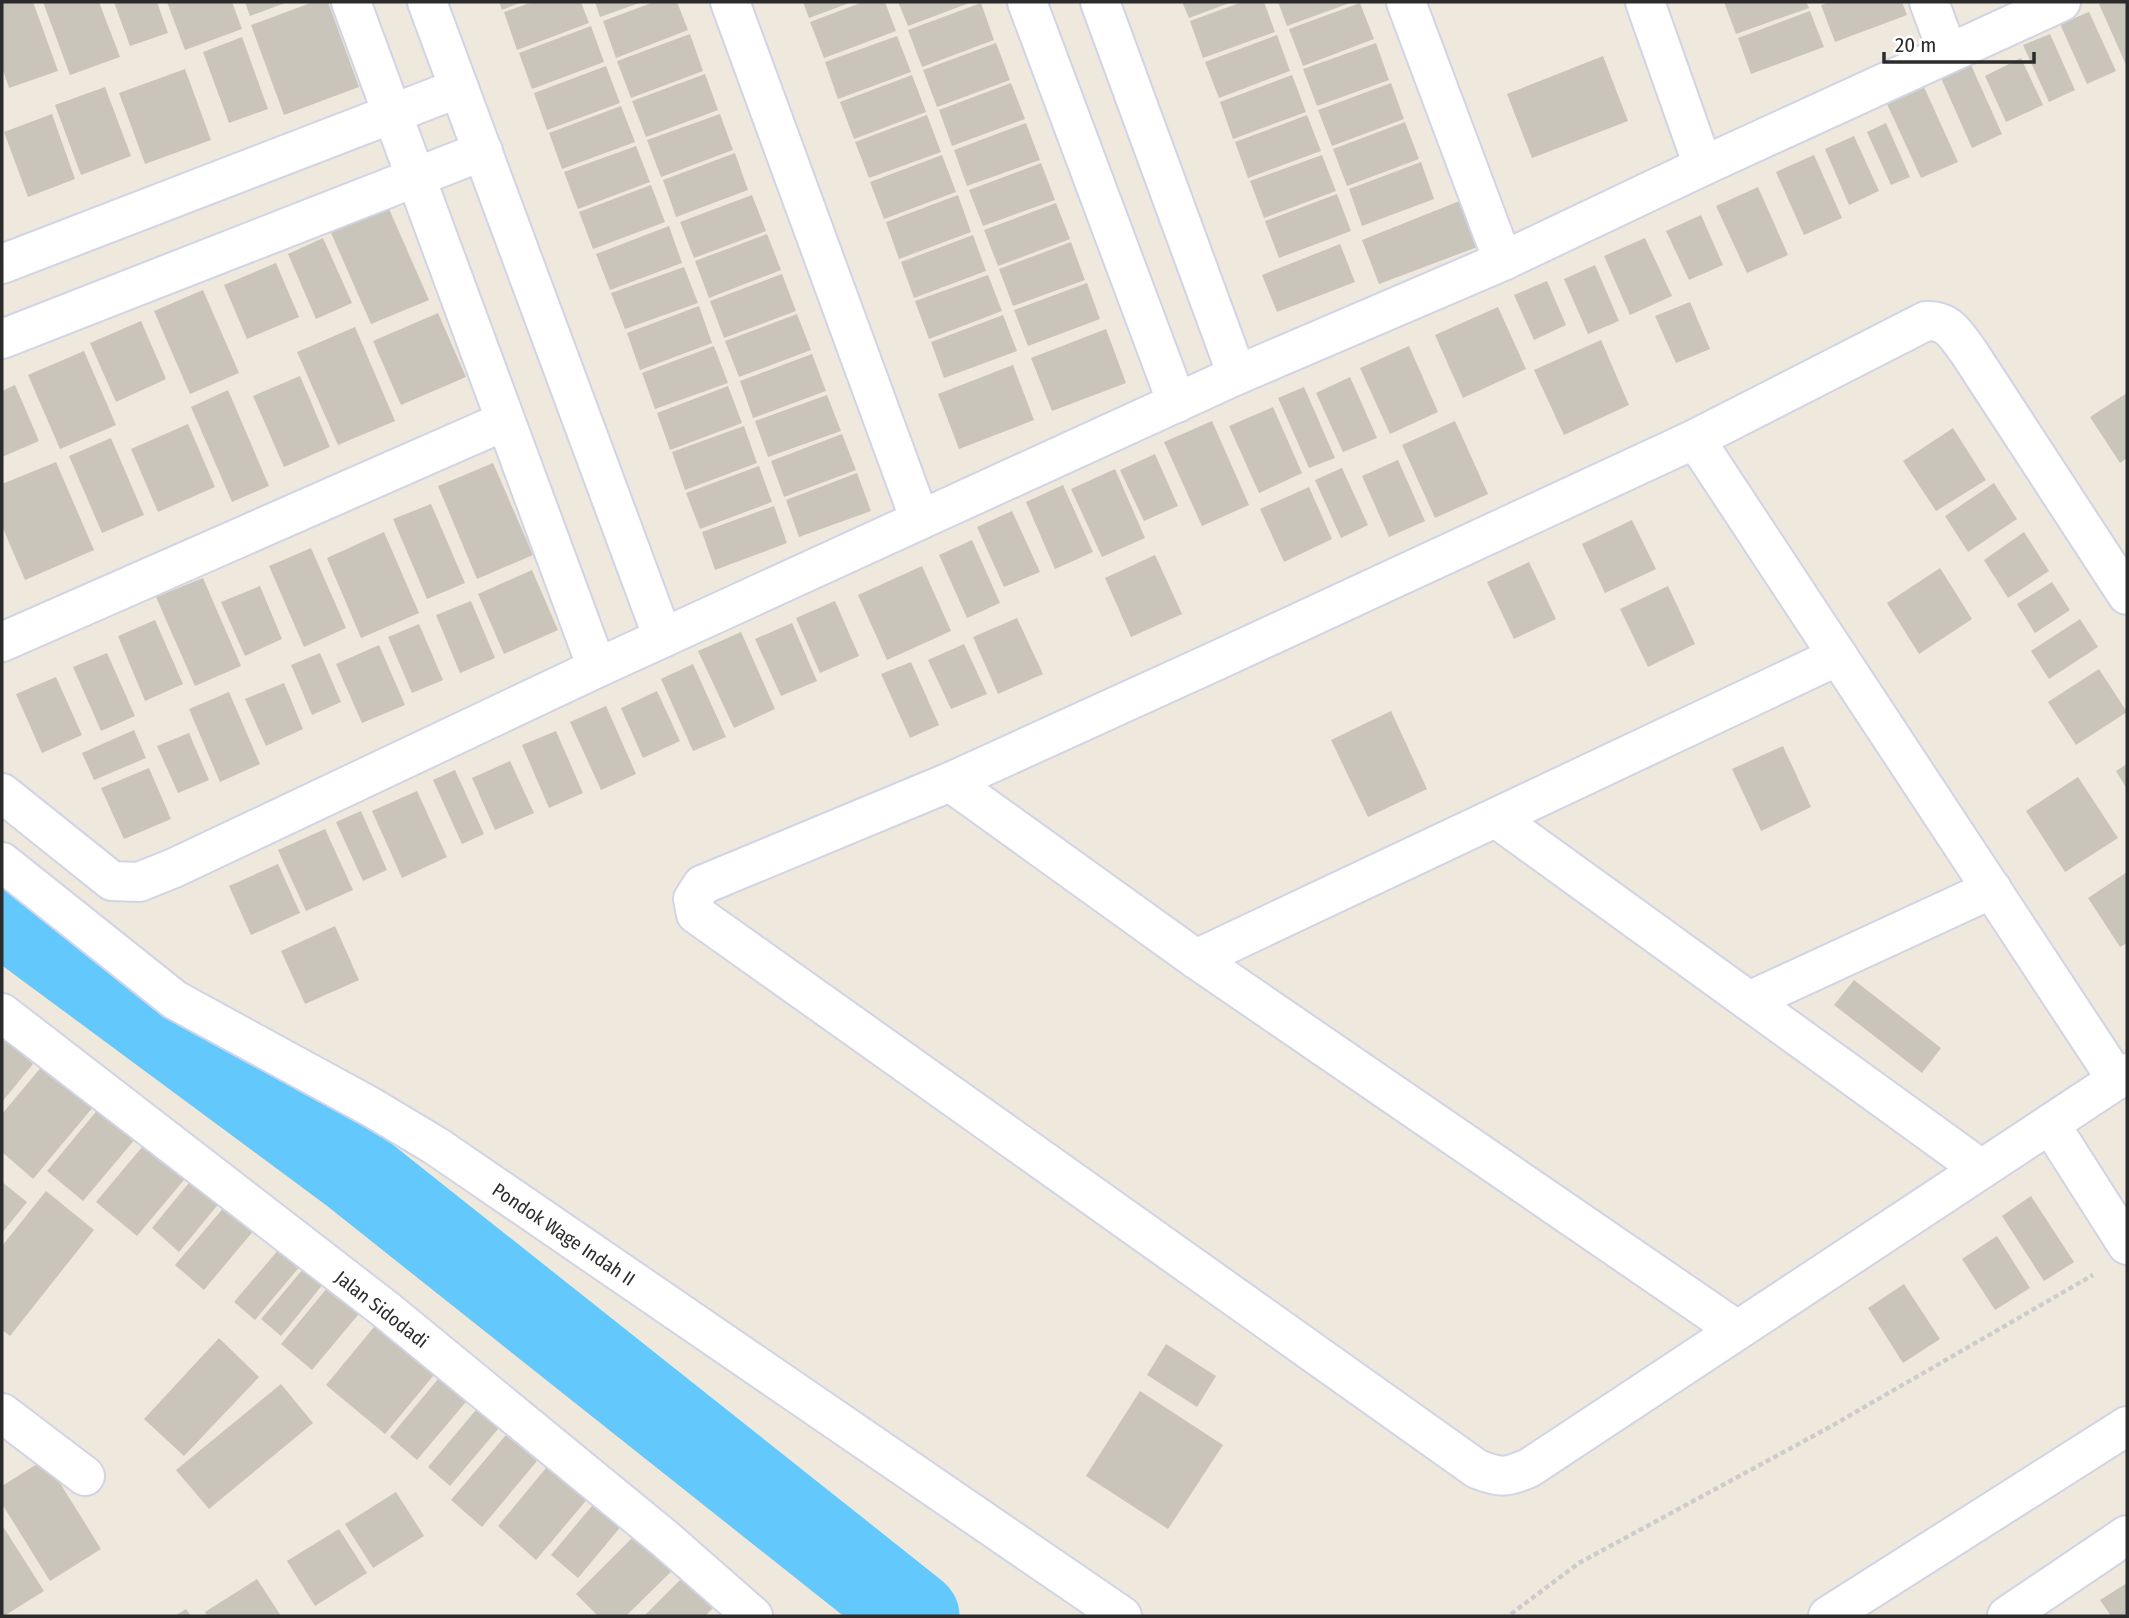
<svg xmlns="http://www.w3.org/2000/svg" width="2129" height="1618" viewBox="0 0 2129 1618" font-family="'Fira Sans Condensed',sans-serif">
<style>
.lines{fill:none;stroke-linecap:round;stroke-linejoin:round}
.river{stroke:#63c8fc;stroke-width:89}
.building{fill:#cac5bb}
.minor-casing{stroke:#d1d3e6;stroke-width:42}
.path{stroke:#ccc;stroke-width:4.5;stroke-dasharray:5 3.5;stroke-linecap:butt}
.minor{stroke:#fff;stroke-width:38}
.labels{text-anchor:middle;stroke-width:5;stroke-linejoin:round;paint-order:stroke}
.street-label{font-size:19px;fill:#2b2b2b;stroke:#fff}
</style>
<rect width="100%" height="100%" fill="#efe8dc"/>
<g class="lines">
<!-- river -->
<polyline class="river" points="2,910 352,1169 915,1616"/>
</g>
<!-- building -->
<g class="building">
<polygon points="6,2 33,2 58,71 9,88 2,67 2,3"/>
<polygon points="43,2 99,2 120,57 70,75"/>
<polygon points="114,2 157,2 168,33 130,46"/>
<polygon points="167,2 232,2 242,29 185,50"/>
<polygon points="245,2 288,2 250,16"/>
<polygon points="313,2 328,2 359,87 284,115 251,25"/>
<polygon points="499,2 522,2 502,10"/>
<polygon points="533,2 581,2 589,23 517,50 504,12"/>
<polygon points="595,2 642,2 600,17"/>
<polygon points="654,2 677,2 688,30 616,58 603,21"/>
<polygon points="803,2 852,2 809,18"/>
<polygon points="863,2 885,2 896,31 824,58 810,22"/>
<polygon points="898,2 972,2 908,26"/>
<polygon points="1182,2 1232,2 1189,18"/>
<polygon points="1242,2 1264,2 1275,32 1203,58 1190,21"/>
<polygon points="1278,2 1353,2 1287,26"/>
<polygon points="1724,2 1806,2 1809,8 1736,34"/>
<polygon points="1830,2 1902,2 1907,15 1835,42 1821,5"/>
<polygon points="2104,2 2127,2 2127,67 2099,4"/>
<polygon points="981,3 994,40 922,67 908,30"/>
<polygon points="1360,3 1374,39 1303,66 1289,29"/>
<polygon points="1810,11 1824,47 1751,74 1738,38"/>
<polygon points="2089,12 2116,71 2087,84 2060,24"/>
<polygon points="591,26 604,62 532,89 519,53"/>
<polygon points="690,34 703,71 631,98 617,61"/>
<polygon points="2050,34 2075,90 2049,102 2023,45"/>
<polygon points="1277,35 1290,71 1219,98 1205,62"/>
<polygon points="897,36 911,72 838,99 825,62"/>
<polygon points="242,37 268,109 229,123 203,52"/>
<polygon points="996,43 1010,80 937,107 923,70"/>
<polygon points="1376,43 1389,80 1317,106 1303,69"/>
<polygon points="1603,56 1628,121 1532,158 1507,94"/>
<polygon points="2021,58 2043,105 2006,122 1985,76"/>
<polygon points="1971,65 2002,134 1972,148 1941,78"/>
<polygon points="606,66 620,103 547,130 534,93"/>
<polygon points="185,69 211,140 145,164 119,93"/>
<polygon points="705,74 718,110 646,137 632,101"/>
<polygon points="912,75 926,112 854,139 840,102"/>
<polygon points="1292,75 1306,112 1233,139 1220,102"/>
<polygon points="1011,83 1025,119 952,146 939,110"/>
<polygon points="1391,83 1404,119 1332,146 1318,110"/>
<polygon points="105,87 131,156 81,175 55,105"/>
<polygon points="1924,87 1958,162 1921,178 1887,104"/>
<polygon points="621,106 635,142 562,169 549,133"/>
<polygon points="52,114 75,179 28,197 4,132"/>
<polygon points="720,114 733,150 661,177 647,140"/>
<polygon points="927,115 941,152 869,178 855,142"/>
<polygon points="1307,115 1321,151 1248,178 1235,142"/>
<polygon points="1405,122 1419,159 1347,186 1333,149"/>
<polygon points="1026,123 1040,160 967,186 954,150"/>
<polygon points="1886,123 1910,177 1891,185 1867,132"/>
<polygon points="1854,136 1879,191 1849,205 1825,149"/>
<polygon points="636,146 650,182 578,209 564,172"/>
<polygon points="735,153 748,190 676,217 663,180"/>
<polygon points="942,155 956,192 884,219 870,182"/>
<polygon points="1322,155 1336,191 1264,218 1250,181"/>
<polygon points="1814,155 1842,218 1804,235 1776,172"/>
<polygon points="1421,162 1434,199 1362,226 1349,189"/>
<polygon points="1041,163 1055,200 983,226 969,190"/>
<polygon points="651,185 665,222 593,249 579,212"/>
<polygon points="1758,187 1788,255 1747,273 1716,206"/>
<polygon points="1337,194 1351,231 1279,258 1265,221"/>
<polygon points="752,195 766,231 694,258 680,222"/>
<polygon points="958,195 971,232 899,259 886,222"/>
<polygon points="1462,200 1480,246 1379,284 1362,240"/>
<polygon points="386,202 429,300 371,324 328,226"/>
<polygon points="1056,203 1070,239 998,266 984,230"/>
<polygon points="1701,215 1723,265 1689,280 1666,231"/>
<polygon points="669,226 682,263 610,290 596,254"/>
<polygon points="767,234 781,270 709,298 695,261"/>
<polygon points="973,235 986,271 914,298 901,262"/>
<polygon points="323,238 352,303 316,319 288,254"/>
<polygon points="1645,238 1672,296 1630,315 1604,256"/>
<polygon points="1071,242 1085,280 1013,306 999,269"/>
<polygon points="1340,244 1355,282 1277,312 1262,275"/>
<polygon points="276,263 299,317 247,339 224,285"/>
<polygon points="1595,265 1619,321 1588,334 1564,279"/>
<polygon points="684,267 698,303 625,329 611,293"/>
<polygon points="782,274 796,311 724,338 710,301"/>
<polygon points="988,275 1002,311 929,339 915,301"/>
<polygon points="1547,281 1566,325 1534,340 1514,295"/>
<polygon points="1087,283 1100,319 1028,346 1014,310"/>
<polygon points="203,290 239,373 190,394 154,311"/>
<polygon points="1690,302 1710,349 1676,363 1655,316"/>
<polygon points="699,306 712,343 640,370 627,333"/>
<polygon points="1498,307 1526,369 1463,398 1435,335"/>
<polygon points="438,313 466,377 401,405 373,341"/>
<polygon points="797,314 811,350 739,377 725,341"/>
<polygon points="1003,315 1017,351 944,378 931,342"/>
<polygon points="141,321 166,379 116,402 90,343"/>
<polygon points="355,327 395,421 338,445 297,352"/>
<polygon points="1106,329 1126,383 1052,411 1031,358"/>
<polygon points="1601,340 1629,405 1564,435 1534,370"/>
<polygon points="714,346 728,383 655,409 642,373"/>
<polygon points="1409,346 1438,412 1390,434 1360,368"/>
<polygon points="84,351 116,425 60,449 28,375"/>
<polygon points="812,354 826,391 753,418 740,381"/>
<polygon points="1013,365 1034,420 959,449 938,394"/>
<polygon points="300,376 330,447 284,467 253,396"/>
<polygon points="1350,377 1377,438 1343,452 1316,393"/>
<polygon points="15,385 39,441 2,457 2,391"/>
<polygon points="728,386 742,423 670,450 657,413"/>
<polygon points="1304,387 1335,458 1309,468 1278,398"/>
<polygon points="228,390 269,486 232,502 191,407"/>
<polygon points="2127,393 2127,458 2120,463 2090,417"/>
<polygon points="827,395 841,431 768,457 755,421"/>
<polygon points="1273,407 1302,473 1259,493 1229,426"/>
<polygon points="1212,421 1249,505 1202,526 1164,442"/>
<polygon points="1455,421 1488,494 1435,518 1402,445"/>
<polygon points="188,424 215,487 158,512 131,449"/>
<polygon points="744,426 757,463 685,490 672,452"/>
<polygon points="1953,428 1986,480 1936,511 1903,461"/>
<polygon points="842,434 856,470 784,497 771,461"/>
<polygon points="111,438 144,515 102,533 69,456"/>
<polygon points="1155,454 1178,506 1144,521 1120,470"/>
<polygon points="1398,460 1425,521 1389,537 1362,476"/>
<polygon points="56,462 94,550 25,580 2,526 2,484"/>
<polygon points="493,463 533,555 477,579 438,486"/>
<polygon points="759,466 772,502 700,529 686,493"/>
<polygon points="1342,468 1368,525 1341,538 1315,480"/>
<polygon points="1115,469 1145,538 1102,557 1071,489"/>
<polygon points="857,473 871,511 799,537 786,500"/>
<polygon points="1994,483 2017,519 1968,552 1945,516"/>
<polygon points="1063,485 1093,552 1055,569 1026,502"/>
<polygon points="1309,487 1332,539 1284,562 1260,509"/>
<polygon points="431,504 465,583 427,599 393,519"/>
<polygon points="774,506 787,543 715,570 702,532"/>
<polygon points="1012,511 1040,572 1004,587 977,527"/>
<polygon points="1632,520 1656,569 1605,593 1582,544"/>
<polygon points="384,532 419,613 361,638 327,558"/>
<polygon points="2024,532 2049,571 2008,598 1984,560"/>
<polygon points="972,540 1000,603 967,618 939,555"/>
<polygon points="311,548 346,628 304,647 269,566"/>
<polygon points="1155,555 1182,614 1131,637 1105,578"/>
<polygon points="1529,562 1556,619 1514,639 1487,582"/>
<polygon points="922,566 951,631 887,660 858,595"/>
<polygon points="1940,568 1972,619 1919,654 1887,603"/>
<polygon points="532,570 558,630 504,654 478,594"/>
<polygon points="203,578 241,666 195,686 156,597"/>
<polygon points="2052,582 2070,610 2035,633 2017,604"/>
<polygon points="260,586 282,639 245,656 221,602"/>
<polygon points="1668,586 1695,644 1648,667 1620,609"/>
<polygon points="471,601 495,658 460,673 436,615"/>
<polygon points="835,601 859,656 820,673 796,618"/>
<polygon points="1017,618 1043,674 998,694 973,637"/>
<polygon points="2080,619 2098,647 2049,679 2031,651"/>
<polygon points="155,620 183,684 145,701 118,636"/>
<polygon points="792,623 817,681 781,696 755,639"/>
<polygon points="419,624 443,680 412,693 388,637"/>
<polygon points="741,632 775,709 734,728 698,651"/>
<polygon points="964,644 987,694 951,709 928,660"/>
<polygon points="379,645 405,705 362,723 336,664"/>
<polygon points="107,653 135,716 101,731 73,667"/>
<polygon points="320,653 341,702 312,715 291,665"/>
<polygon points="911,662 939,725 910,738 881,674"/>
<polygon points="693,664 726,737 693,751 661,679"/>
<polygon points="2099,669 2127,712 2076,745 2048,702"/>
<polygon points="56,677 82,735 42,753 16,694"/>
<polygon points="284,683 303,729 266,746 245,699"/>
<polygon points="657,691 680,741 643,758 621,708"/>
<polygon points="229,692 260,764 220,782 189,709"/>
<polygon points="606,706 636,774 601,790 570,722"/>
<polygon points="1391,711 1427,789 1368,817 1331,740"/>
<polygon points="134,730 146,758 94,780 82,753"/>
<polygon points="556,731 583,793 549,808 522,745"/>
<polygon points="189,733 209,780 178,793 157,746"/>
<polygon points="1783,746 1811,807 1761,831 1732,769"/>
<polygon points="510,761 534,813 495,830 472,778"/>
<polygon points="2127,764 2127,789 2116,771"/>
<polygon points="149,768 171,819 124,839 101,788"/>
<polygon points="455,770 484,834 462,844 433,780"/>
<polygon points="2078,777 2118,838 2065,872 2026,811"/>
<polygon points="417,791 447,857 402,878 372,811"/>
<polygon points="361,811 387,870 363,881 336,822"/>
<polygon points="325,829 353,890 306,911 278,850"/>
<polygon points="278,864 300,913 251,935 229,886"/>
<polygon points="2127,872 2127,943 2120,947 2088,898"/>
<polygon points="335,926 359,980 305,1004 281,951"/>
<polygon points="1854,980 1941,1048 1922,1073 1834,1005"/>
<polygon points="3,1038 33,1064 2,1102 2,1040"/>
<polygon points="43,1065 93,1107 33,1179 2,1152 2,1114"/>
<polygon points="99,1108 136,1138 83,1201 47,1171"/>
<polygon points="153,1134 194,1168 137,1236 96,1202"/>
<polygon points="197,1173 225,1196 179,1252 152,1228"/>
<polygon points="2,1182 27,1202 2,1233"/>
<polygon points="46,1191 94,1230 10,1336 2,1330 2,1246"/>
<polygon points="2031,1196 2074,1262 2044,1281 2002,1216"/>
<polygon points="231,1199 260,1223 204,1290 175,1265"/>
<polygon points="1997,1236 2030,1288 1995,1310 1962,1259"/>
<polygon points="285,1242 306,1259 255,1320 234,1302"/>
<polygon points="309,1262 328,1278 281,1336 261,1319"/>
<polygon points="332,1282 363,1309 312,1370 281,1344"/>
<polygon points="1904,1284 1940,1339 1903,1363 1868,1308"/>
<polygon points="384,1315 443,1364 385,1434 326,1385"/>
<polygon points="219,1338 259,1377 184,1456 144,1419"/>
<polygon points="1166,1344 1216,1376 1197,1407 1147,1375"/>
<polygon points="448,1367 476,1390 417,1460 390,1437"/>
<polygon points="281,1384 313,1423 209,1509 176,1470"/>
<polygon points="1140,1391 1223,1445 1168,1529 1086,1476"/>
<polygon points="481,1404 503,1423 450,1486 428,1467"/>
<polygon points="506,1435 537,1461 482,1527 451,1500"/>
<polygon points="555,1457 595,1490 536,1560 498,1526"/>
<polygon points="45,1459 101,1549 50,1581 2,1504 2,1486"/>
<polygon points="396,1492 424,1536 373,1568 345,1524"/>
<polygon points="601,1495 628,1518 578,1578 551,1555"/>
<polygon points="2,1525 44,1591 4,1616 2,1616"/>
<polygon points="645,1525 681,1562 626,1616 598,1616 576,1594"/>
<polygon points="339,1529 367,1573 315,1606 287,1561"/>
<polygon points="688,1572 719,1602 705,1616 644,1616"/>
<polygon points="257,1579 281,1616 207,1616 205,1612"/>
<polygon points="2127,1583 2127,1616 2111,1616 2100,1600"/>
<polygon points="186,1609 191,1616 175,1616"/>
</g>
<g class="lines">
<defs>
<g id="minor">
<polyline points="351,2 597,668"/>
<polyline points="427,2 663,638"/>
<polyline points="730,2 920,520"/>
<polyline points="1027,2 1177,403"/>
<polyline points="1100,2 1237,375"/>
<polyline points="1406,2 1503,261"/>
<polyline points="1645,2 1703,166"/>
<polyline points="1929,2 1948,53"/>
<polyline points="2,264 459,88"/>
<polyline points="2,339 483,151"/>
<polyline points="1695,439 2117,1080"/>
<path d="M2127,595l-159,-244c-13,-17 -19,-31 -42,-30l-231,118 -475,220 -270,123 -248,103 -9,14 3,15 781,555c23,9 29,9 52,-1l598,-395"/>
<polyline points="2,642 505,421"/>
<polyline points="950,782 1196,959 1737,1330"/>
<polyline points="2,793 112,881 139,882 174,868 597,668 920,520 1237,375 1503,261 1703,166 2061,2"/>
<polyline points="1496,818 1981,1169"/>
<polyline points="2,862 175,1000 371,1107 436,1146 1122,1616"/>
<polyline points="1196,959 1838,656"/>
<polyline points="1749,1001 1992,889"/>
<polyline points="2,1013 385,1309 664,1538 753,1616"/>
<polyline points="2050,1124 2127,1245"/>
<polyline points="2,1413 85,1476"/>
<polyline points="1828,1616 2127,1426"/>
<polyline points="2007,1616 2127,1535"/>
</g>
</defs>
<!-- minor casing -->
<use href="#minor" class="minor-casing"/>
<!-- path -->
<polyline class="path" points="1511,1614 1579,1563 1828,1428 2093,1275"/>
<!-- minor -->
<use href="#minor" class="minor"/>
</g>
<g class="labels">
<!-- street labels -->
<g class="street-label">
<text transform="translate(564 1234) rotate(34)" y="7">Pondok Wage Indah II</text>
<text transform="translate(382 1309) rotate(38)" y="7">Jalan Sidodadi</text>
</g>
</g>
<!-- border -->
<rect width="2129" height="1618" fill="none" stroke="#2b2b2b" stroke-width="7"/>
<!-- scale -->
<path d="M1884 52v10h150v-10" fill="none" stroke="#2b2b2b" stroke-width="3.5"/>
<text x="1895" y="52" font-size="21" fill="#2b2b2b" stroke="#ffffff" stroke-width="5" paint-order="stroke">20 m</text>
</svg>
